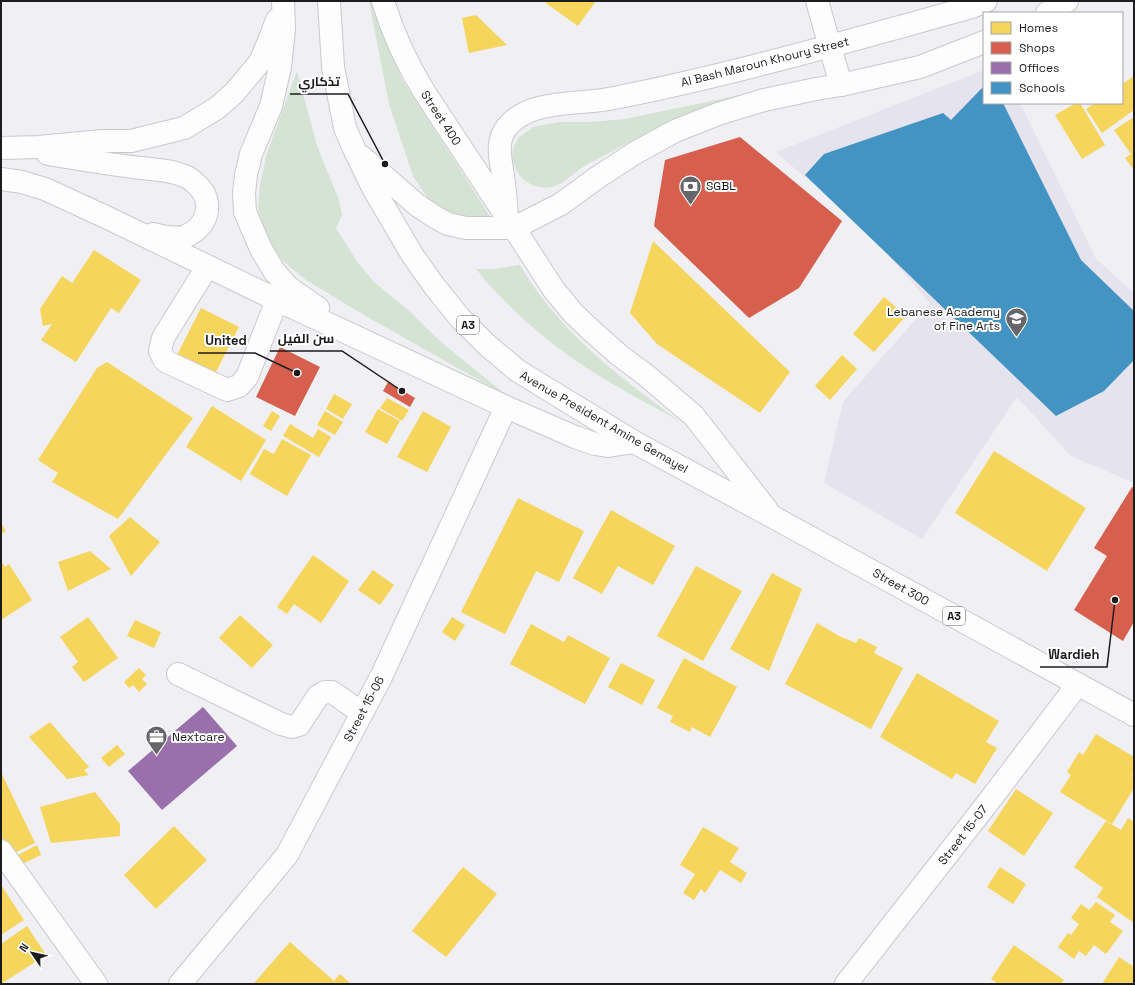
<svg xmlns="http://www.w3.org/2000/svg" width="1135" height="985" viewBox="0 0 1135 985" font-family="'Space Grotesk',Cairo,sans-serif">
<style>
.built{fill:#e4e3ee}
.green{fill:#d5e3d4}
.homes{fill:#f6d55c}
.shops{fill:#d6604d}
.offices{fill:#9970ab}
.schools{fill:#4393c3}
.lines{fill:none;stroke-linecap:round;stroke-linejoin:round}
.minor-casing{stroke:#c9c9cd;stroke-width:24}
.major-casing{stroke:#c9c9cd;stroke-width:24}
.highway-casing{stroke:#c9c9cd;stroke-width:24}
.minor{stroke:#fdfdfd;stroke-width:22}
.major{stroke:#fdfdfd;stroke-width:22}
.highway{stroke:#fdfdfd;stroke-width:22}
.labels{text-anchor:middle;stroke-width:4;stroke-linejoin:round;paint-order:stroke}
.shield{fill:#fff;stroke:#605f62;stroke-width:1}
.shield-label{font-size:11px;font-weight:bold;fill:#1c1b1e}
.street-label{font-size:12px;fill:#1c1b1e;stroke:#fff}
.poi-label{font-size:12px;fill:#1c1b1e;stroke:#fff;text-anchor:start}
.leader{fill:none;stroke:#1c1b1e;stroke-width:1.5}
.callout-dot{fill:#1c1b1e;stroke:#fff;stroke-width:1.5}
.callout-label{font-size:13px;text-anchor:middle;font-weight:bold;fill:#1c1b1e;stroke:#fff;stroke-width:4;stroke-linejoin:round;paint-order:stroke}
</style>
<rect width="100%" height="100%" fill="#efeff4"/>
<!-- built -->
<polygon class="built" points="984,70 984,103 1020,103 1096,259 1134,293 1134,483 1071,456 1017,397 922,539 824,483 843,402 930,303 871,235 776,152"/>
<!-- green -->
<g class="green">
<polygon points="369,1 370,1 402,79 495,224 468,222 435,209 413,176 389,104"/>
<polygon points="297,71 317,146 339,200 342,215 336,228 358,263 374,282 409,311 442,343 505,394 459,369 359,312 306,280 283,261 266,237 258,209 260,185 267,153"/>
<polygon points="778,87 676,121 628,143 584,166 562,183 552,187 543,188 532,185 524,180 518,173 514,164 512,157 513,148 518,138 533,127 559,122 590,122 625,119"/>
<path d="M520,265c40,68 98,111 161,157 -36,-20 -73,-39 -106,-62 -37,-26 -71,-56 -99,-91h18z"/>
</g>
<!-- homes -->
<g class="homes">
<polygon points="543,1 596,1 578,26"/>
<polygon points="476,15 507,45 469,53 462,18"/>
<polygon points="1134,76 1134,110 1102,133 1086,109 1095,103 1122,103 1122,84"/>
<polygon points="1076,103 1080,103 1105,145 1082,159 1055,115"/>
<polygon points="1134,117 1134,170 1125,158 1131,154 1114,130"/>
<polygon points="653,241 790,372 760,413 657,344 630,313"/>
<polygon points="94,250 141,280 119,313 111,308 76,362 41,340 52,324 43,326 40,309 62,276 72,283"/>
<polygon points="884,297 906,316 874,352 853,334"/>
<polygon points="201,308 239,327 215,374 177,355"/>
<polygon points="842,355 857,369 830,400 815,386"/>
<polygon points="107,362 193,418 118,519 52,482 58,473 38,460 97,368"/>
<polygon points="334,394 352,404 343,419 326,409"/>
<polygon points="387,398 409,410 402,421 380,408"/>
<polygon points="212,406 266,440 241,481 186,447"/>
<polygon points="378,409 400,421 387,444 365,432"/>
<polygon points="272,411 280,416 271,431 263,426"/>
<polygon points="325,411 343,422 335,435 317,425"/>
<polygon points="423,411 451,427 427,472 397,457"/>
<polygon points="290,424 313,438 318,429 331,437 319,457 283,436"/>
<polygon points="282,439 311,455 287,496 250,474 264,449 274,454"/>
<polygon points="994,451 1086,508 1047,571 955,513"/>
<polygon points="518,498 584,531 559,582 536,571 505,634 461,612"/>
<polygon points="611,510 675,546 653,585 618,566 602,594 573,578"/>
<polygon points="130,517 160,542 131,576 109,536"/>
<polygon points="1,523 6,531 1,534"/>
<polygon points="90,551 111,569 68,591 58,562"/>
<polygon points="313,555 349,581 321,623 294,604 287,614 277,607"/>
<polygon points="1,561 5,567 9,564 32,600 1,620"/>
<polygon points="696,566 742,591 703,661 657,636"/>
<polygon points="373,570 394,585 380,605 358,590"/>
<polygon points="772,573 802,589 769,671 730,649"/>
<polygon points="240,615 273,645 252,668 219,638"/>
<polygon points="88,617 118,658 84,682 72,667 78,662 60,637"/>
<polygon points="452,617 465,625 455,641 442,632"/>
<polygon points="135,620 161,632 154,648 127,636"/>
<polygon points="817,623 839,636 856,643 859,638 877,647 874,653 903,668 871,729 785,684"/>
<polygon points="531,624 564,642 568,635 610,658 585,704 510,664"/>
<polygon points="684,658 737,687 710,737 692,727 690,732 670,722 673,716 657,708"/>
<polygon points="621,663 655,680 642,705 608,687"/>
<polygon points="139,668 146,675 142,679 147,684 139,692 133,685 129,688 124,682"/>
<polygon points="917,673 999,721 986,742 997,748 975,784 956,773 952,779 880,737"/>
<polygon points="50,722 89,767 84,770 89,775 67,779 29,737"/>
<polygon points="1096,734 1134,757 1134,772 1132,776 1134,778 1134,788 1112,824 1060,792 1071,775 1067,772 1079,752 1083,755"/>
<polygon points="117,745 125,754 109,767 101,758"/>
<polygon points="1,772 35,843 10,855 1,835"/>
<polygon points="1016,789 1053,813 1024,856 988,831"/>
<polygon points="95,792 120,824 120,836 51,843 40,807"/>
<polygon points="1128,818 1134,822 1134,923 1097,897 1103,888 1074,867 1106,821 1121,830"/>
<polygon points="174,826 207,860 156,909 124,875"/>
<polygon points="703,827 739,848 730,862 747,873 741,883 720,870 705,893 701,889 694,900 683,893 695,874 680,865"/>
<polygon points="37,845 41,855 20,865 16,856"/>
<polygon points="463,867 497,894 446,957 412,931"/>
<polygon points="1000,867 1026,884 1013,904 987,887"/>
<polygon points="1,885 24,920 1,935"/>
<polygon points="1096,902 1115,915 1110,922 1123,931 1106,954 1094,945 1086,956 1079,951 1074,959 1058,947 1068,933 1071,935 1079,924 1071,918 1081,904 1089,910"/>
<polygon points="27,926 46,955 1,984 1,944"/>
<polygon points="290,942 334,981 340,974 351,984 254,984 254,983"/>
<polygon points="1014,945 1064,980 1061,984 998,984 991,979"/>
<polygon points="1119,957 1134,967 1134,984 1102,984"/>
</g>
<!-- shops -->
<g class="shops">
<polygon points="740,137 842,221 799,288 749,318 654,226 665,160"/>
<polygon points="280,347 320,367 295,416 256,397"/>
<polygon points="388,382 415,398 410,407 383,391"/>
<polygon points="1132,487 1134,488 1134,622 1123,641 1074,610 1107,556 1094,548"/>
</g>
<!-- offices -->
<polygon class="offices" points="203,707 237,746 162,810 128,771"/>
<!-- schools -->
<polygon class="schools" points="984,86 984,103 1003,103 1081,260 1134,311 1134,360 1104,391 1056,416 805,175 824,154 943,113 951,120"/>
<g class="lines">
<defs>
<g id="minor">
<polyline points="817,1 841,85"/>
<polyline points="207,267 163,338 160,351 165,361 227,390 239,386 247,377 277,300"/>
<polyline points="178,674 281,724 292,727 299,725 318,696 325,692 332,692 362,713"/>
<polyline points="1,851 96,984"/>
<polyline points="180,984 287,855 381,677 506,407"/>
<polyline points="846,984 983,809 1078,684"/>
</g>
<g id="major">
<polyline points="283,1 284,29 280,67 271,106 251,154 246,175 244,193 245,212 261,249 274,271 288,287 318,308"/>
<path d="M383,1c10,33 24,63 42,92l89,135 47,-24 37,-27 37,-24 40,-22 43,-17 46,-14 52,-11 25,-4 79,-18 64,-25"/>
<polyline points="1047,13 1067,1"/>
<polyline points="1,148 39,147 102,141 131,141 184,128 217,108 234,93 260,62 269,41 277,20"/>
<path d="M48,154c31,5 63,11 94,14 16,2 31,2 45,9 4,2 7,5 10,8 18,16 11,42 -11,51 -11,4 -23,0 -33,-2"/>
<polyline points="1,179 22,182 45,189 108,218 277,300 506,407 575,437 595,444 608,446 634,442"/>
<path d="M507,216c-1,-13 -2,-27 -4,-40 -2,-16 -8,-34 4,-49 23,-28 70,-22 102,-28 123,-24 243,-59 363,-92l14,-6"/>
</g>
<g id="highway">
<polyline points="329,1 333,67 345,128 355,151 373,188 413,256 435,287 460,318 487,345 518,371 634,442 773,517 1134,715"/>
<polyline points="362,157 417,205 435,217 448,224 466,228 514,228 554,290 573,313 593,332 619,355 647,376 694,416 767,510"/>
</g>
</defs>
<!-- minor casing -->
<use href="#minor" class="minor-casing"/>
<!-- major casing -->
<use href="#major" class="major-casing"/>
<!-- highway casing -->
<use href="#highway" class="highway-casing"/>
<!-- minor -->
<use href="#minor" class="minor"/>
<!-- major -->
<use href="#major" class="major"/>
<!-- highway -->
<use href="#highway" class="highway"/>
</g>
<!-- icons -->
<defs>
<symbol id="bank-pin" viewBox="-11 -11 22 30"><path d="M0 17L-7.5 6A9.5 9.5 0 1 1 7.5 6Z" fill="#666569" stroke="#fff"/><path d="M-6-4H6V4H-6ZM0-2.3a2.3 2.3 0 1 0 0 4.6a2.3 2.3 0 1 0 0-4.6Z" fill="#fff"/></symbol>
<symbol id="university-pin" viewBox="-11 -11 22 30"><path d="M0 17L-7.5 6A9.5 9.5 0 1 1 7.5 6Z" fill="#666569" stroke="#fff"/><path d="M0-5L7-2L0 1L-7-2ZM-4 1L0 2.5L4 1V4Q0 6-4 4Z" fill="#fff"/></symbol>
<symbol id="office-pin" viewBox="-11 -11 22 30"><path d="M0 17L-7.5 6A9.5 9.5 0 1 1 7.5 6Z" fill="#666569" stroke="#fff"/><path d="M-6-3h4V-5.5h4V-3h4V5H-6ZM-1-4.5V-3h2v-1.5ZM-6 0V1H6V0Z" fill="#fff"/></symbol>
</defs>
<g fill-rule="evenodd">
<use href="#bank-pin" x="678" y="174" width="25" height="34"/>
<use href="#university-pin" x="1004" y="306" width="25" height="34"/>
<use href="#office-pin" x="144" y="724" width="25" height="34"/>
</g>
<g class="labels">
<!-- shield labels -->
<g class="shield">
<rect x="457" y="316" width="22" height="18" rx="3"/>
<rect x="943" y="607" width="22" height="18" rx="3"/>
</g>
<g class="shield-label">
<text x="468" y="329">A3</text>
<text x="954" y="620">A3</text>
</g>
<!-- street labels -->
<g class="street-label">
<text transform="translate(765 62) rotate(-14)" y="4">Al Bash Maroun Khoury Street</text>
<text transform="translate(441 118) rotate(57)" y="4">Street 400</text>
<text transform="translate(604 422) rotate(30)" y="4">Avenue President Amine Gemayel</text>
<text transform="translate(901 587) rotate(29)" y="4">Street 300</text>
<text transform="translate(364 709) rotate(-62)" y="4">Street 15-06</text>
<text transform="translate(963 835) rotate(-52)" y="4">Street 15-07</text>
</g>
<!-- poi labels -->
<g class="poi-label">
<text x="706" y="190">SGBL</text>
<text x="1000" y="316" text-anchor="end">Lebanese Academy<tspan x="1000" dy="14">of Fine Arts</tspan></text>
<text x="172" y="741">Nextcare</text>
</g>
</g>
<!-- callouts -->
<path class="leader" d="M385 164L348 94H290M402 391L342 351H270M297 373L255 353H198M1115 600L1107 667H1040"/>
<g class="callout-dot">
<circle cx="385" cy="164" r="4"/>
<circle cx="402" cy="391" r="4"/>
<circle cx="297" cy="373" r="4"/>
<circle cx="1115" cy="600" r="4"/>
</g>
<g class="callout-label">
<text x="319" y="86">تذكاري</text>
<text x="306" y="343">سن الفيل</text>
<text x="226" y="345">United</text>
<text x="1074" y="659">Wardieh</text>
</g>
<!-- border -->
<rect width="1135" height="985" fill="none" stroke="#1c1b1e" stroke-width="4"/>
<!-- legend -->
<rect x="983" y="12" width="140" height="92" fill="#ffffff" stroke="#a4a4a5"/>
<rect x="991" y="22" width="20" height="12" fill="#f6d55c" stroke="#a4a4a5"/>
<text x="1019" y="32" font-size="12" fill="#1c1b1e">Homes</text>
<rect x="991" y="42" width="20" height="12" fill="#d6604d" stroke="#a4a4a5"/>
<text x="1019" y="52" font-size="12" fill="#1c1b1e">Shops</text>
<rect x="991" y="62" width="20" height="12" fill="#9970ab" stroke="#a4a4a5"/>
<text x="1019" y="72" font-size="12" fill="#1c1b1e">Offices</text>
<rect x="991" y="82" width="20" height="12" fill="#4393c3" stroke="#a4a4a5"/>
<text x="1019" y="92" font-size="12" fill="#1c1b1e">Schools</text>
<!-- north arrow -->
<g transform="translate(32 953) rotate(304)" stroke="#ffffff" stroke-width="3" paint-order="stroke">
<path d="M0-3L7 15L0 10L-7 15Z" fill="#1c1b1e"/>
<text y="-6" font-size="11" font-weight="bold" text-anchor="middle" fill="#1c1b1e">N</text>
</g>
</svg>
